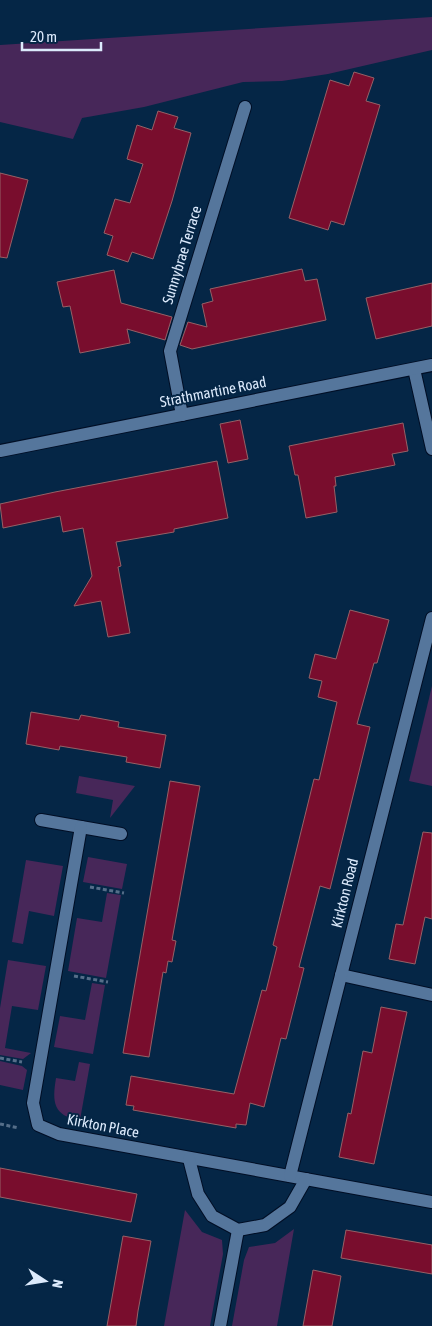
<svg xmlns="http://www.w3.org/2000/svg" width="432" height="1326" viewBox="0 0 432 1326" font-family="'Asap Condensed',sans-serif">
<style>
.green{fill:#472759}
.building{fill:#790d2d;stroke:#966066}
.lines{fill:none;stroke-linecap:round;stroke-linejoin:round}
.minor-casing{stroke:#000e25;stroke-width:14}
.tertiary-casing{stroke:#000e25;stroke-width:14}
.path{stroke:#556e89;stroke-width:3;stroke-dasharray:4 2.5;stroke-linecap:butt}
.minor{stroke:#55769c;stroke-width:12}
.tertiary{stroke:#55769c;stroke-width:12}
.labels{text-anchor:middle;stroke-width:4;stroke-linejoin:round;paint-order:stroke}
.street-label{font-size:15px;fill:#dceafc;stroke:#052646}
</style>
<rect width="100%" height="100%" fill="#052646"/>
<!-- green -->
<g class="green">
<polygon points="432,17 432,50 328,74 282,81 243,82 144,107 82,118 73,139 0,122 0,45"/>
<polygon points="432,686 432,786 409,781"/>
<polygon points="79,776 135,786 110,818 113,800 76,793"/>
<polygon points="88,857 127,864 122,889 83,882"/>
<polygon points="26,860 63,866 54,916 29,911 23,944 12,942"/>
<polygon points="107,893 121,895 106,978 68,971 77,918 102,922"/>
<polygon points="8,960 46,966 38,1010 12,1006 5,1048 31,1053 23,1059 0,1055 0,1008"/>
<polygon points="92,983 105,985 93,1054 54,1047 60,1016 85,1020"/>
<polygon points="0,1061 22,1066 27,1070 23,1090 0,1085"/>
<path d="M79,1062l11,2 -10,56c-27,-4 -28,-18 -24,-42l19,3z"/>
<polygon points="185,1210 202,1232 222,1240 223,1254 210,1326 164,1326"/>
<polygon points="294,1229 277,1326 232,1326 244,1260 249,1247 275,1243"/>
</g>
<!-- building -->
<g class="building">
<polygon points="354,72 374,78 366,101 380,105 344,225 331,221 328,230 289,218 330,80 349,86"/>
<polygon points="158,111 178,117 174,128 191,133 172,201 153,259 132,252 128,262 107,255 113,236 104,233 115,199 130,203 143,164 127,159 137,125 152,130"/>
<polygon points="0,173 28,180 7,258 0,257"/>
<polygon points="302,269 305,281 317,279 326,320 192,349 180,345 188,322 207,327 202,304 213,301 210,289"/>
<polygon points="114,270 121,303 172,317 165,340 127,329 130,343 80,353 70,306 63,307 57,282"/>
<polygon points="432,283 432,326 376,339 366,298"/>
<polygon points="240,420 248,459 228,463 220,424"/>
<polygon points="403,423 408,451 392,454 395,465 335,477 336,486 334,486 337,512 306,518 298,475 295,475 289,446"/>
<polygon points="217,461 228,518 174,529 174,532 116,542 121,566 118,567 130,633 108,637 101,601 74,606 92,576 83,528 63,532 60,516 3,528 0,504 55,492"/>
<polygon points="350,610 389,620 377,663 374,663 357,724 370,727 330,889 320,886 299,967 304,968 286,1039 281,1038 264,1107 250,1103 246,1125 236,1124 236,1128 133,1110 134,1106 126,1105 131,1076 234,1094 262,990 266,991 277,947 273,945 314,779 319,780 337,702 318,697 322,681 309,678 315,654 336,659"/>
<polygon points="31,712 79,720 81,715 119,722 118,727 166,735 160,768 126,762 127,757 60,746 59,750 26,744"/>
<polygon points="170,781 200,786 172,940 176,941 172,962 168,961 166,973 163,972 149,1057 123,1053"/>
<polygon points="423,832 432,833 432,919 425,917 415,964 389,959 396,924 403,925"/>
<polygon points="381,1007 407,1012 374,1164 339,1157 348,1113 351,1114 363,1051 372,1053"/>
<polygon points="0,1168 137,1194 131,1222 0,1197"/>
<polygon points="346,1230 432,1245 432,1274 341,1258"/>
<polygon points="123,1236 151,1241 138,1311 136,1326 107,1326"/>
<polygon points="313,1270 341,1276 332,1326 303,1326"/>
</g>
<g class="lines">
<defs>
<g id="minor">
<polyline points="414,369 432,449"/>
<polyline points="182,415 170,351 245,107"/>
<polyline points="41,820 121,834"/>
<polyline points="81,827 33,1103 38,1125 59,1134 432,1202"/>
<polyline points="341,975 432,995"/>
<polyline points="189,1159 198,1194 212,1216 238,1230 265,1225 290,1207 306,1179"/>
<polyline points="290,1176 432,618"/>
<polyline points="220,1326 238,1230"/>
</g>
<polyline id="tertiary" points="0,451 432,365"/>
</defs>
<!-- minor casing -->
<use href="#minor" class="minor-casing"/>
<!-- tertiary casing -->
<use href="#tertiary" class="tertiary-casing"/>
<!-- path -->
<g class="path">
<polyline points="90,887 124,893"/>
<polyline points="74,976 108,982"/>
<polyline points="0,1058 22,1062"/>
<polyline points="0,1124 19,1128"/>
</g>
<!-- minor -->
<use href="#minor" class="minor"/>
<!-- tertiary -->
<use href="#tertiary" class="tertiary"/>
</g>
<g class="labels">
<!-- street labels -->
<g class="street-label">
<text transform="translate(182 255) rotate(-73)" y="5">Sunnybrae Terrace</text>
<text transform="translate(213 392) rotate(-11)" y="5">Strathmartine Road</text>
<text transform="translate(345 893) rotate(-76)" y="5">Kirkton Road</text>
<text transform="translate(103 1126) rotate(11)" y="5">Kirkton Place</text>
</g>
</g>
<!-- north arrow -->
<g transform="translate(45 1281) rotate(102)" stroke="#052646" stroke-width="4" paint-order="stroke">
<path d="M0-4L9 19L0 12L-9 19Z" fill="#dceafc"/>
<text y="-8" font-size="14" font-weight="bold" text-anchor="middle" fill="#dceafc">N</text>
</g>
<!-- scale -->
<path d="M22 42v8h79v-8" fill="none" stroke="#dceafc" stroke-width="2.5"/>
<text x="30" y="42" font-size="15" fill="#dceafc" stroke="#052646" stroke-width="4" paint-order="stroke">20 m</text>
</svg>
